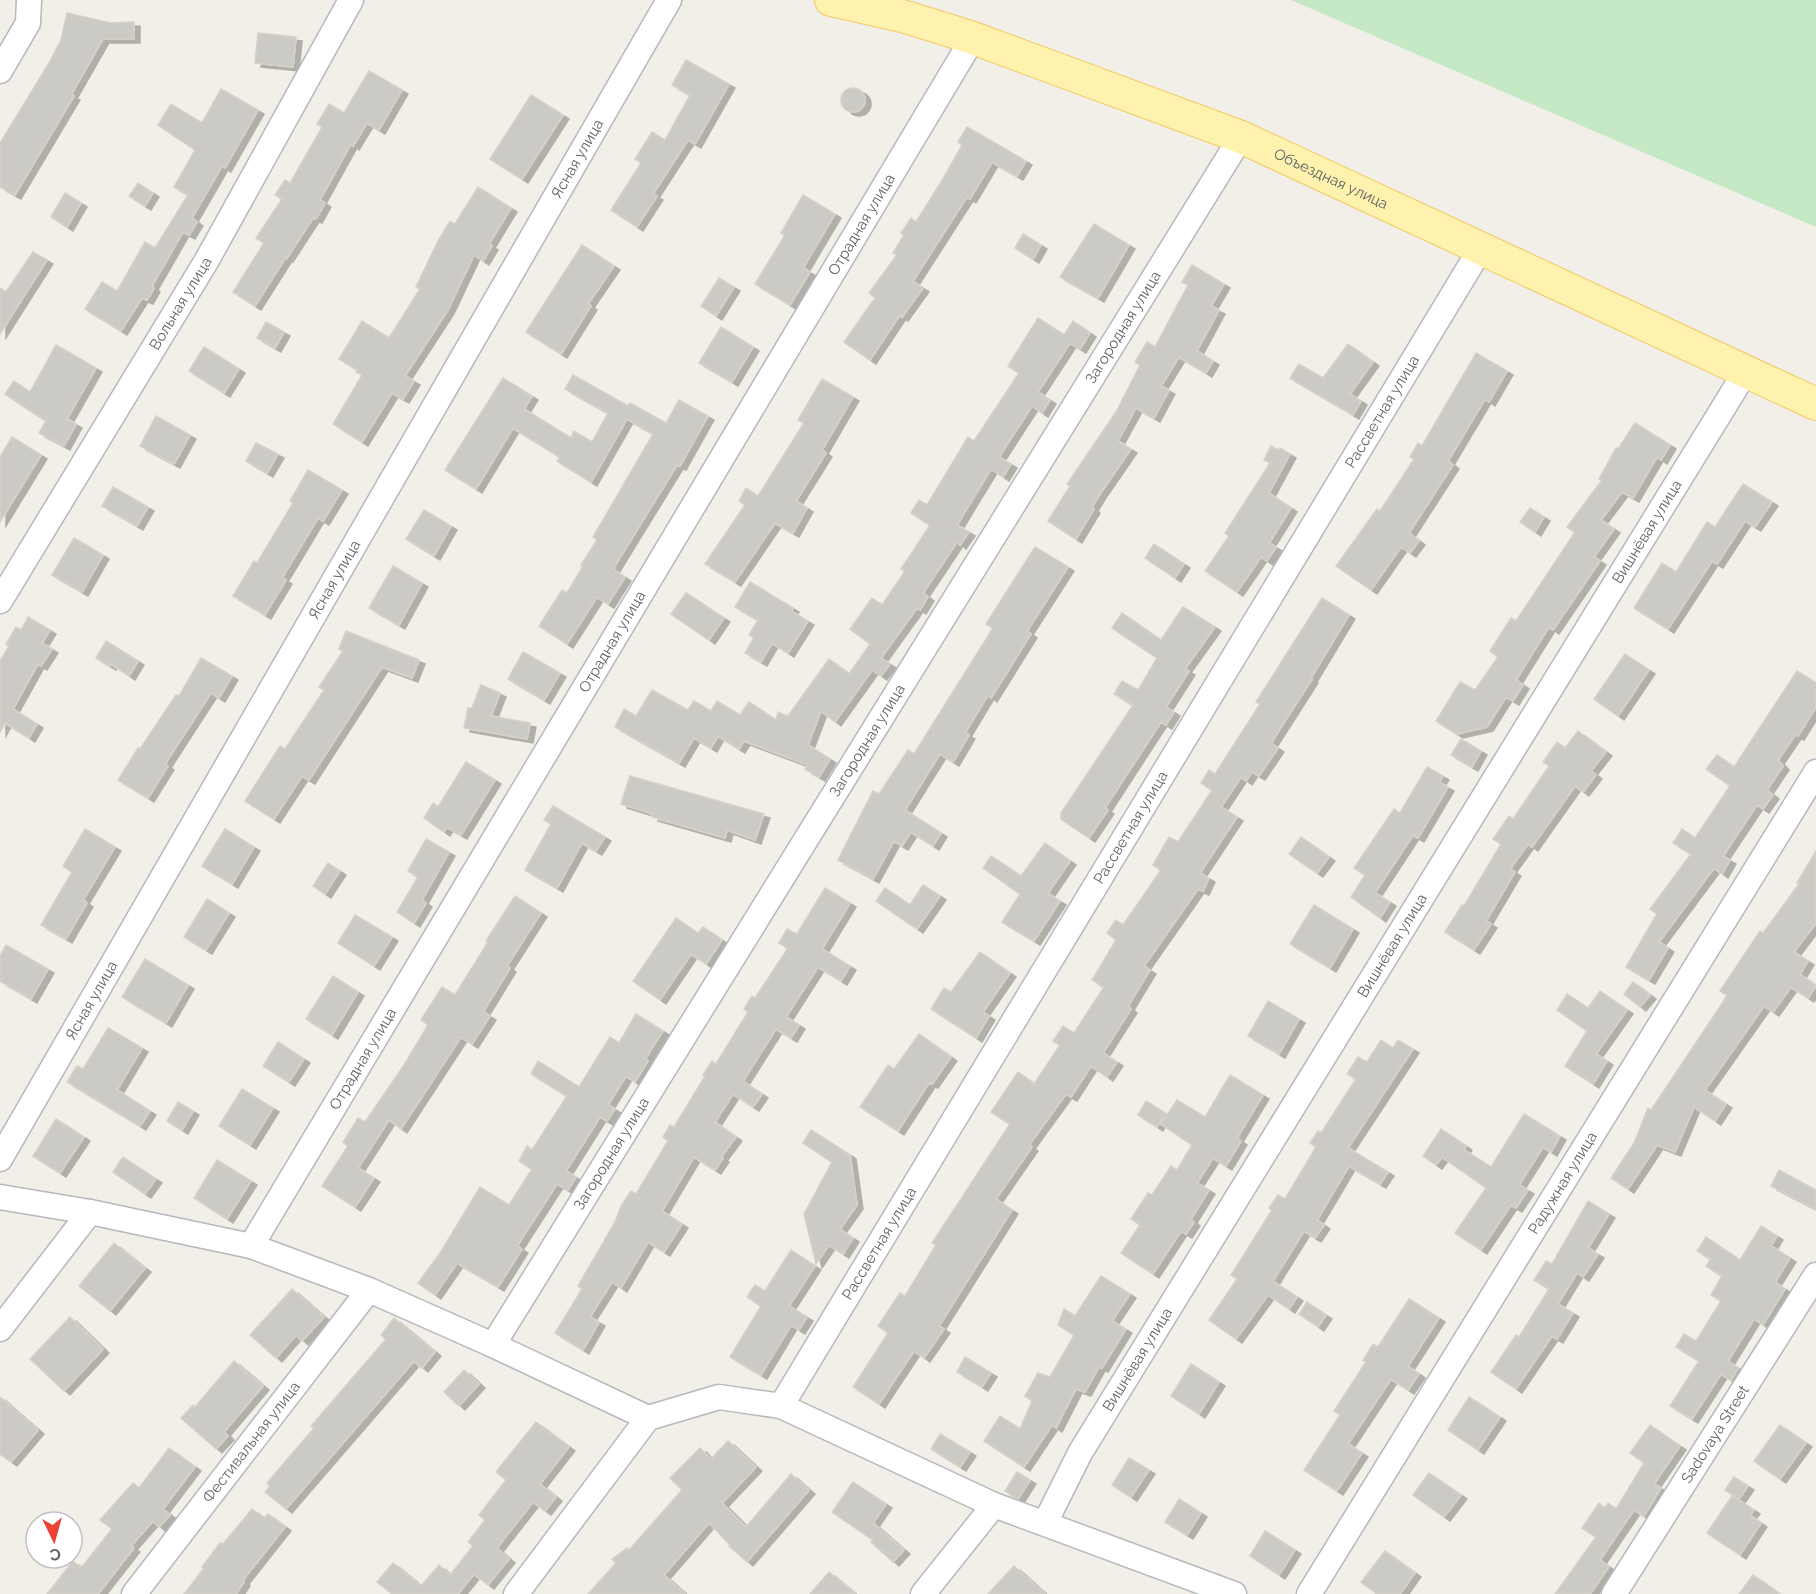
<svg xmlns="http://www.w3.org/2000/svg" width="1816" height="1594" viewBox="0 0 1816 1594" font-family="Raleway,sans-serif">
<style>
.green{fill:#c5e8c5}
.building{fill:#cccac5;stroke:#d6d1c6;stroke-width:1.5;filter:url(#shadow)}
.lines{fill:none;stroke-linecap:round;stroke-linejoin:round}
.minor-casing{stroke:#b5b8bc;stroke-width:27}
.major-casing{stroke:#f2c960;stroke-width:34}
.minor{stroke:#fff;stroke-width:24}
.major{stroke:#fff2af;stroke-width:32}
.labels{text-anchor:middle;stroke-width:4.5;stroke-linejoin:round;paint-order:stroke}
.street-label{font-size:15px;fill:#5f6368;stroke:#fff}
</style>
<defs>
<filter id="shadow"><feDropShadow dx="6" dy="4" stdDeviation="0" flood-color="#0004"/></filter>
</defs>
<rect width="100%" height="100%" fill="#f1efe8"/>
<!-- green -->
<polygon class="green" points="1291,0 1816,0 1816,227"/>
<!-- building -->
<g class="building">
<polygon points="67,13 111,23 134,22 134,39 103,39 71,95 74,96 15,195 0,187 0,143 49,63 61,40"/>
<polygon points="258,33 296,37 293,67 255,63"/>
<polygon points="686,60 729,84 695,144 688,140 653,194 657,196 637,227 611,210 641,163 635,159 652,132 665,140 690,95 672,85"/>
<polygon points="369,71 402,90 379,130 367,123 353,146 351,144 320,200 325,203 316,219 313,218 287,258 286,257 255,306 233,292 264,243 256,238 282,199 275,195 285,180 290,183 322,127 317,124 329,104 344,113"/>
<circle cx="853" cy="100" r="12"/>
<polygon points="221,89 258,110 225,168 222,166 192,218 197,222 189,235 183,232 152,286 154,288 147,300 142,298 121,331 85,309 102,282 117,291 145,242 155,248 188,195 174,187 195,150 158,125 171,104 202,123"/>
<polygon points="531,95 563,115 522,179 490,159"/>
<polygon points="967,127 1026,161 1017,176 992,162 970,199 967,197 913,281 923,288 902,317 900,315 870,360 844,342 875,298 869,293 897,255 893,253 904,235 901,233 911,218 916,222 941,182 962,145 958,142"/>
<polygon points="138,183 153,193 145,206 129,196"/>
<polygon points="478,187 511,208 489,244 492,246 483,261 474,255 448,310 405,376 414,381 403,399 392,393 362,442 333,424 362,375 356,372 358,370 339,359 362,321 389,338 420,289 416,287 438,241 450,221 455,224"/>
<polygon points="65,193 81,203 67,227 51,217"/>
<polygon points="803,195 835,214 803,268 810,272 790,305 755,284 785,235 781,233"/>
<polygon points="1094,224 1129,245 1098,298 1060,277"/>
<polygon points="1023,234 1041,245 1033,259 1015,248"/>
<polygon points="582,245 614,266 588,304 591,306 561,354 526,332"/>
<polygon points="33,252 47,260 0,334 0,288 6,292"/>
<polygon points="1192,265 1224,284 1211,306 1219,310 1197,351 1213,361 1206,373 1179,357 1161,386 1169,390 1154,418 1136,408 1118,441 1131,449 1100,494 1092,507 1094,509 1076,539 1048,521 1070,486 1067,484 1116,412 1140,365 1135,362 1147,342 1155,347 1188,285 1182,282"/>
<polygon points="719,278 734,287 716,316 701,306"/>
<polygon points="1038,318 1064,335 1073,321 1090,333 1080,349 1070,343 1038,392 1050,400 1042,413 1032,406 999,457 1011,464 1003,477 991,469 957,525 969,532 960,545 957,542 923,593 928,597 920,610 917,608 881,658 890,664 881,676 872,670 835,722 821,711 808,745 830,759 819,777 805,769 808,765 744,741 739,749 718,736 711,748 694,738 679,763 615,727 624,709 636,716 652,690 688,710 694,701 711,711 717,701 740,715 749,702 776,720 778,712 788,716 829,659 849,674 870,644 850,629 872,598 882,605 905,571 901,569 930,525 911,513 919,500 927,505 968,437 974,441 1019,373 1008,366"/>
<polygon points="266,322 284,332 275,348 257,338"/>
<polygon points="721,327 753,347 732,382 699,363"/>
<polygon points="1348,344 1373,362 1350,394 1361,401 1353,415 1290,378 1299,364 1323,378"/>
<polygon points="56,345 96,368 67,419 76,424 64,446 39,433 46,421 5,394 14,381 30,392"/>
<polygon points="204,347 239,369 224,393 189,371"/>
<polygon points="1476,353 1507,371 1489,402 1485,399 1448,461 1453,465 1409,533 1419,541 1410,553 1401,547 1371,590 1336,566 1377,509 1380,511 1414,459 1410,457 1418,443 1422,446"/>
<polygon points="573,375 628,406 630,403 666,423 679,400 708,416 680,466 677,465 613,569 625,577 608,604 597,597 567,644 539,626 562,590 567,593 583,566 581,565 597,540 593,537 653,434 627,419 591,482 557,461 560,457 513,428 476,489 445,470 503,378 532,396 524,409 571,438 574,431 592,442 608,413 565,389"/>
<polygon points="822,379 853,397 822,450 826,453 796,501 807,508 793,533 775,523 735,582 705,564 745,505 739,501 746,488 758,496 804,423 798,420"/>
<polygon points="156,416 190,435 174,464 140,446"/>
<polygon points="1635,423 1670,445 1661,460 1657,457 1633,498 1622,492 1601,520 1614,529 1594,557 1600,561 1553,630 1549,627 1516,680 1523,685 1513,701 1506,697 1487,727 1457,734 1436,721 1460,682 1475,690 1498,657 1490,651 1511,618 1516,621 1575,532 1567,527 1602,480 1599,479 1616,448 1618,449"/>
<polygon points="12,437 41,455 0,522 0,457"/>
<polygon points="256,443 278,454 267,473 246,461"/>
<polygon points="1271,446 1278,450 1280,448 1290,454 1269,493 1291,508 1269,543 1276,547 1267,561 1261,557 1237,592 1205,571 1229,536 1225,533 1270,463 1264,460"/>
<polygon points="308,470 342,490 323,521 318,518 282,578 286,580 265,615 233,596 254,561 257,563 293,503 290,501"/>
<polygon points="1743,484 1772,502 1755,527 1745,521 1717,564 1712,561 1668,629 1634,608 1662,563 1676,572 1707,522 1715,527"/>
<polygon points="113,487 148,507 137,526 102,506"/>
<polygon points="1530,508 1544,517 1535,532 1520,522"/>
<polygon points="424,510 451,526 434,556 406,539"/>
<polygon points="74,538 103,555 82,592 52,575"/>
<polygon points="1154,544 1184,564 1175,578 1145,558"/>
<polygon points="1035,547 1068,567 1027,631 1031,634 991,698 988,695 965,733 969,735 953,762 940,754 905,810 941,833 933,846 911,832 902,846 894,841 873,879 838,860 873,791 879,794 908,750 914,754 993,628 986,624"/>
<polygon points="393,566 422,583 399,625 369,608"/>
<polygon points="750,582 793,608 791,611 808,621 788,653 772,643 761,662 745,653 754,638 749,635 758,620 735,607"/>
<polygon points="686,593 724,618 709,640 671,614"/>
<polygon points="1322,598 1349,615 1311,678 1312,679 1271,743 1278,748 1259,776 1252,772 1246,781 1241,777 1221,807 1237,817 1200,873 1209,878 1203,891 1198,889 1144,966 1150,970 1128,1006 1131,1009 1103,1053 1117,1062 1107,1077 1091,1066 1071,1097 1066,1094 1029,1145 1032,1147 996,1199 1012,1210 939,1326 944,1329 924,1358 914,1351 879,1404 853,1387 888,1333 878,1326 900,1293 905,1296 936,1245 932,1243 1010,1124 991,1112 1018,1072 1034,1084 1060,1045 1053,1041 1063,1026 1074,1033 1104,987 1092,980 1116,940 1107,933 1116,920 1123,925 1161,870 1153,865 1169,837 1178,842 1212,790 1201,783 1209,770 1215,774 1260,704 1256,702"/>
<polygon points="1183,607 1215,627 1185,669 1189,671 1166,707 1174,712 1166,725 1161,722 1105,808 1108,810 1089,838 1061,819 1061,813 1133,705 1114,694 1122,681 1138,690 1157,658 1112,628 1122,613 1161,640"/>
<polygon points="28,617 50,630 42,643 52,649 41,666 38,664 13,709 37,724 29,738 5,723 0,732 0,661 9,646 6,644 16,627 21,630"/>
<polygon points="346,631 419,660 412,678 382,667 309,780 302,776 274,819 245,801 280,746 285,749 324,690 319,687 343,651 339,649"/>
<polygon points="106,641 138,661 129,676 111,664 110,666 96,658"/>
<polygon points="523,652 560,673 544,700 508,679"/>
<polygon points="1625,654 1649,670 1618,716 1594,699"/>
<polygon points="201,658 232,676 219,698 211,693 165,764 168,766 148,798 118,780 138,748 140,749 176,695 179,696"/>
<polygon points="1797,671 1816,683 1816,707 1798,736 1795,735 1778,760 1783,766 1767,790 1773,795 1763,809 1757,805 1723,856 1730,860 1722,874 1714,868 1659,942 1668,948 1649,980 1626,967 1657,914 1650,909 1691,854 1673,843 1682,829 1695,838 1730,786 1706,769 1717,755 1734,767"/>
<polygon points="481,685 500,693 491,716 530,723 527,739 464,728 468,708 472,708"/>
<polygon points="1578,731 1606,752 1591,771 1596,775 1583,792 1575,786 1532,847 1528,844 1510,869 1515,872 1486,921 1491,924 1474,950 1445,932 1462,905 1464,906 1501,844 1493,839 1509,816 1513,819 1549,766 1543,762 1557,742 1565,748"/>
<polygon points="1461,739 1481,751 1472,767 1451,755"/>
<polygon points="466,762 495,780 461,835 447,827 444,832 424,818 433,803 438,807"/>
<polygon points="1427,767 1443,776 1439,782 1448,787 1418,838 1413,835 1375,893 1390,902 1380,918 1351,897 1365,875 1354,868 1394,809 1400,813"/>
<polygon points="630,776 764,814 755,840 727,830 725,838 652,817 653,814 621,804"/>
<polygon points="553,806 605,837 596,851 582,843 557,888 525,870 551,824 544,820"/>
<polygon points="85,829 115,847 83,900 87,903 66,939 41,925 72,872 63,866"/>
<polygon points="225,829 254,847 232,884 202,866"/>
<polygon points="1301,837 1329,857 1317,873 1289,854"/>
<polygon points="426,839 449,852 422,900 426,903 414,923 397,912 418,877 408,871"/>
<polygon points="1045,843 1070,861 1048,893 1060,901 1034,941 1002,922 1020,894 983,868 991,856 1021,876"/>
<polygon points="1816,851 1816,923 1794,952 1808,961 1800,974 1816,986 1808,998 1791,987 1773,1012 1764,1006 1705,1090 1726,1104 1715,1121 1694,1107 1675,1152 1657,1145 1628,1189 1611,1178 1634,1143 1648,1108 1651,1110 1723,1002 1727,995 1720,991 1760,931 1763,933 1799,884 1797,883"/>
<polygon points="328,863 340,871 325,894 313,886"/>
<polygon points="923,885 940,896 917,929 876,901 885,888 910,905"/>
<polygon points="825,888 850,903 822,949 850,966 841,981 818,967 786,1017 799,1025 791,1038 776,1029 743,1081 762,1094 753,1107 733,1094 715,1122 736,1137 721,1157 723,1158 715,1170 694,1157 662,1211 682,1224 664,1252 648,1242 621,1288 612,1282 590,1317 599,1322 583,1350 555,1333 582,1289 578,1286 615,1222 621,1206 631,1191 636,1194 668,1141 663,1137 670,1125 674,1127 705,1076 703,1075 712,1061 716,1064 748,1012 744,1009 752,996 755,998 788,948 779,943 787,929 797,934"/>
<polygon points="515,896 541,913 507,966 510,968 483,1012 490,1016 472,1044 461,1037 401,1129 389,1120 358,1168 374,1178 355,1207 322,1186 348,1146 343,1142 358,1118 365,1122 404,1065 428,1025 421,1020 442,987 455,995 488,942 486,941"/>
<polygon points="207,899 229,913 206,950 184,937"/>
<polygon points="1314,905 1353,929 1330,968 1290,944"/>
<polygon points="355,915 392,937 374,966 338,943"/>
<polygon points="676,918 698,933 703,927 722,940 706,964 691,954 660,1000 633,981"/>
<polygon points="6,945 48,969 31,999 0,981 0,956"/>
<polygon points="980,952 1010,973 983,1012 989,1016 976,1038 931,1009 944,988 951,992"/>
<polygon points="145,959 188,985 166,1023 122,997"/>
<polygon points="333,976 358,992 332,1035 306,1019"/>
<polygon points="1633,982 1650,995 1640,1007 1624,994"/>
<polygon points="1600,991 1627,1010 1596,1054 1607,1061 1593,1084 1565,1066 1587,1031 1557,1010 1567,994 1588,1008"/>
<polygon points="1268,1001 1299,1019 1279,1054 1248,1036"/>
<polygon points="636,1014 663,1031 645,1059 648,1061 635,1082 626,1076 608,1105 615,1109 607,1121 600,1117 566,1171 576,1177 568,1190 557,1184 517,1246 522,1249 498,1287 457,1263 435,1295 418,1283 440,1253 480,1187 509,1205 532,1169 519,1161 527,1146 532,1150 567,1096 531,1074 538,1061 579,1087 610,1037 619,1043"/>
<polygon points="108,1028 142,1048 117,1090 150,1111 140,1126 67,1082 77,1066 83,1069"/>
<polygon points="919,1034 951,1057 932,1084 929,1083 898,1131 860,1107 888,1065 894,1069"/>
<polygon points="1381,1040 1393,1048 1398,1040 1413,1049 1348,1148 1388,1172 1380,1184 1349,1166 1317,1220 1324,1225 1315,1238 1304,1231 1273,1281 1297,1297 1289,1309 1268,1295 1236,1339 1209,1320 1237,1279 1231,1275 1272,1210 1269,1208 1278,1195 1285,1199 1316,1147 1310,1143 1318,1131 1321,1133 1356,1079 1347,1074 1358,1057 1367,1062"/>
<polygon points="278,1042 304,1059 289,1082 263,1066"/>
<polygon points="1230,1075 1263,1095 1237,1138 1241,1141 1226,1166 1213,1158 1197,1183 1209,1190 1191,1219 1194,1222 1186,1234 1181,1231 1153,1274 1121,1253 1140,1225 1131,1219 1148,1193 1152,1195 1171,1166 1177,1170 1192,1145 1161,1124 1177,1100 1205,1117"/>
<polygon points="242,1089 273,1108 250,1145 219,1126"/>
<polygon points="1146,1101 1165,1113 1157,1127 1138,1115"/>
<polygon points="178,1102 193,1111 182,1130 167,1121"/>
<polygon points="1524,1114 1560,1136 1551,1152 1543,1147 1519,1185 1528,1190 1516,1208 1511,1205 1481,1250 1455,1233 1486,1188 1442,1157 1436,1165 1423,1156 1441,1129 1466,1146 1464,1150 1491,1167"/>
<polygon points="56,1119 84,1137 60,1173 33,1156"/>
<polygon points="811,1130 850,1155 857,1205 840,1229 853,1238 843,1254 829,1245 816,1264 804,1214 832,1162 803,1143"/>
<polygon points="123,1157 156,1179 145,1194 113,1172"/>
<polygon points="217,1160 251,1181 227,1219 194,1198"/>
<polygon points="1779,1170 1816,1190 1816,1209 1771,1186"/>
<polygon points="1588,1201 1609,1214 1588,1248 1598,1254 1583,1277 1577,1273 1558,1304 1573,1313 1557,1339 1552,1336 1516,1389 1491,1372 1516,1335 1519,1337 1549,1289 1534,1280 1546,1261 1552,1264"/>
<polygon points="1761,1226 1777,1236 1771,1246 1790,1258 1775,1282 1785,1289 1763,1325 1754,1319 1728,1361 1738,1368 1731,1380 1721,1374 1692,1419 1670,1406 1699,1361 1676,1347 1684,1334 1696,1341 1721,1301 1711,1295 1722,1276 1706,1266 1711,1259 1697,1251 1706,1237 1740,1260"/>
<polygon points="114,1243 145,1268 110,1311 79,1286"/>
<polygon points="791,1250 815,1266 789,1306 807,1317 799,1330 791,1325 761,1375 730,1357 761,1306 747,1297 755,1285 765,1291"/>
<polygon points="1101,1276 1130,1294 1112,1321 1126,1329 1102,1368 1099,1367 1085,1392 1076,1389 1056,1428 1052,1425 1024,1467 984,1441 1000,1416 1020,1429 1032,1401 1025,1396 1038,1373 1050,1377 1074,1335 1058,1325 1064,1309 1075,1316"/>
<polygon points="292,1289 324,1317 302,1341 296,1335 276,1358 250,1335"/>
<polygon points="1409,1299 1439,1318 1408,1366 1419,1374 1408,1390 1391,1379 1348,1444 1362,1453 1337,1491 1304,1470 1340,1415 1334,1411 1366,1362 1363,1360 1373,1344 1378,1347"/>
<polygon points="1307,1302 1326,1315 1318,1327 1299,1314"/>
<polygon points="70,1317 103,1349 64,1391 30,1359"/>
<polygon points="394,1318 435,1352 422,1368 414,1361 286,1509 265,1492 270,1486 267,1483 314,1428 311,1426 386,1339 381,1335"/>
<polygon points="965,1357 991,1373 982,1387 957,1372"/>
<polygon points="234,1361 263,1386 224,1432 228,1436 216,1449 181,1418 193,1405 195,1407"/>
<polygon points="1191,1364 1219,1382 1199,1414 1171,1396"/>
<polygon points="464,1370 479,1384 459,1406 444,1392"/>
<polygon points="0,1397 38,1430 11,1462 0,1454"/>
<polygon points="1469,1397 1500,1417 1478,1450 1448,1430"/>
<polygon points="536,1422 569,1447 540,1484 556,1497 545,1511 533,1502 497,1548 509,1559 488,1585 474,1574 458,1594 392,1594 377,1582 393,1563 421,1586 439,1565 450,1575 473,1546 468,1542 485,1520 479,1515 506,1480 496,1472"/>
<polygon points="1650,1425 1680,1446 1654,1484 1661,1488 1644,1516 1634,1510 1600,1560 1609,1567 1590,1594 1555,1594 1596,1537 1582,1528 1599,1503 1605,1508 1608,1503 1616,1509 1644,1463 1630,1453"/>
<polygon points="1780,1425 1806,1443 1780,1479 1754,1461"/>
<polygon points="940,1434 970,1452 960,1467 931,1449"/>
<polygon points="728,1441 756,1467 722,1503 746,1527 791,1474 809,1490 747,1562 729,1546 730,1545 709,1523 664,1575 685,1594 588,1594 616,1563 612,1559 627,1548 629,1550 682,1490 670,1478 700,1448 711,1459"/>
<polygon points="169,1448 195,1467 163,1509 170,1515 159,1527 153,1521 131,1546 134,1548 98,1594 47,1594 73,1561 81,1568 112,1529 100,1520 133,1483 139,1488"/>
<polygon points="1129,1458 1149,1470 1131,1497 1112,1485"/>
<polygon points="1017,1472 1030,1480 1018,1499 1005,1491"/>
<polygon points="1429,1473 1461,1495 1444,1517 1413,1495"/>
<polygon points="1734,1477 1748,1486 1739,1499 1725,1490"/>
<polygon points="853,1482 886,1504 873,1523 904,1550 893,1562 871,1542 873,1540 832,1512"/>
<polygon points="1732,1496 1754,1510 1750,1515 1761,1523 1740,1555 1707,1533"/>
<polygon points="1179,1499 1201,1513 1187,1535 1165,1522"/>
<polygon points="252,1509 264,1518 268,1514 285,1527 243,1580 244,1582 236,1594 184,1594 204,1568 202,1567 220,1543 223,1544"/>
<polygon points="1265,1531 1295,1550 1279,1575 1250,1556"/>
<polygon points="1385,1551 1415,1573 1400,1594 1377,1594 1361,1582"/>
<polygon points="1014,1566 1045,1594 988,1594"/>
<polygon points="829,1572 855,1594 810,1594"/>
<polygon points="1753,1575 1780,1594 1739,1594"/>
</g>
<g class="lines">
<defs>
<g id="minor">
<polyline points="0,71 28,23 29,0"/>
<path id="s1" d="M0,601l207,-341 144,-260"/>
<path id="s2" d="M0,1159l669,-1159"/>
<polyline points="0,1197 90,1212 251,1246 369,1290 493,1345 648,1418 719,1397 781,1406 994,1505 1234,1594"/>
<path id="s3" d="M251,1246l722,-1208"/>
<polyline points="0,1329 90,1212"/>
<path id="s4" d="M493,1345l748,-1208"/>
<path id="s5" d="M781,1406l700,-1158"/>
<path id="s6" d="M1045,1523l35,-70 666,-1082"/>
<path id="s7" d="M134,1594l235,-304"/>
<polyline points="516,1594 648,1418"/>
<polyline points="923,1594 994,1505"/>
<path id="s8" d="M1309,1594l507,-822"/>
<path id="s9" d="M1614,1594l202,-319"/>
</g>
<g id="major">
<path id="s10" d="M831,0l75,17 67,21 268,99 575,267"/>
</g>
</defs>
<!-- minor casing -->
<use href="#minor" class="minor-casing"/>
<!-- major casing -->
<use href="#major" class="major-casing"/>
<!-- minor -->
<use href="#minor" class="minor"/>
<!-- major -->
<use href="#major" class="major"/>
</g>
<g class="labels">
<!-- street labels -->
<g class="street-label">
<text dy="5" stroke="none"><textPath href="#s2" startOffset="1155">Ясная улица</textPath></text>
<text dy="5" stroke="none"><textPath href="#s10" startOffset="532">Объездная улица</textPath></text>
<text dy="5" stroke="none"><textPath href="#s3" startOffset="1190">Отрадная улица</textPath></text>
<text dy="5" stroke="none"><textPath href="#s1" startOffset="348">Вольная улица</textPath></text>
<text dy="5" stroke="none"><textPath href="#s4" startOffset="1197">Загородная улица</textPath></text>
<text dy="5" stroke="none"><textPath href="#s5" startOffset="1162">Рассветная улица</textPath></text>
<text dy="5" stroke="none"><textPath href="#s6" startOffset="1160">Вишнёвая улица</textPath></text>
<text dy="5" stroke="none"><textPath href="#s2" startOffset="669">Ясная улица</textPath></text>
<text dy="5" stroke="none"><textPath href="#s3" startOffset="704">Отрадная улица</textPath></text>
<text dy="5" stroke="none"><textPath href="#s4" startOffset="711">Загородная улица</textPath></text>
<text dy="5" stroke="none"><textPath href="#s5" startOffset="676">Рассветная улица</textPath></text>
<text dy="5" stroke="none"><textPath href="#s6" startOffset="674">Вишнёвая улица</textPath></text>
<text dy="5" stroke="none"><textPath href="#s2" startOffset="183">Ясная улица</textPath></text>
<text dy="5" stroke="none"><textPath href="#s3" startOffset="218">Отрадная улица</textPath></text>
<text dy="5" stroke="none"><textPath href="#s4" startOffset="225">Загородная улица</textPath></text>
<text dy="5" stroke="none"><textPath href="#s8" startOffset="483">Радужная улица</textPath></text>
<text dy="5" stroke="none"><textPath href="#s5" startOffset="190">Рассветная улица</textPath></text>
<text dy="5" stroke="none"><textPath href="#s6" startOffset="188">Вишнёвая улица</textPath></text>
<text dy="5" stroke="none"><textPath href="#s9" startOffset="189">Sadovaya Street</textPath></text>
<text dy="5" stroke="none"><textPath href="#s7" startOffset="192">Фестивальная улица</textPath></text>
</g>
</g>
<!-- north arrow -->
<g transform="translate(54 1540) rotate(175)"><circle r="28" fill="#ffffff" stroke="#bfc1c3" stroke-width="1.5"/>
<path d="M0-4.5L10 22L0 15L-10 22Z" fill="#ea4335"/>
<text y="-9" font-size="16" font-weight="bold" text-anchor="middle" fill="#5f6368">С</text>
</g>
</svg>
